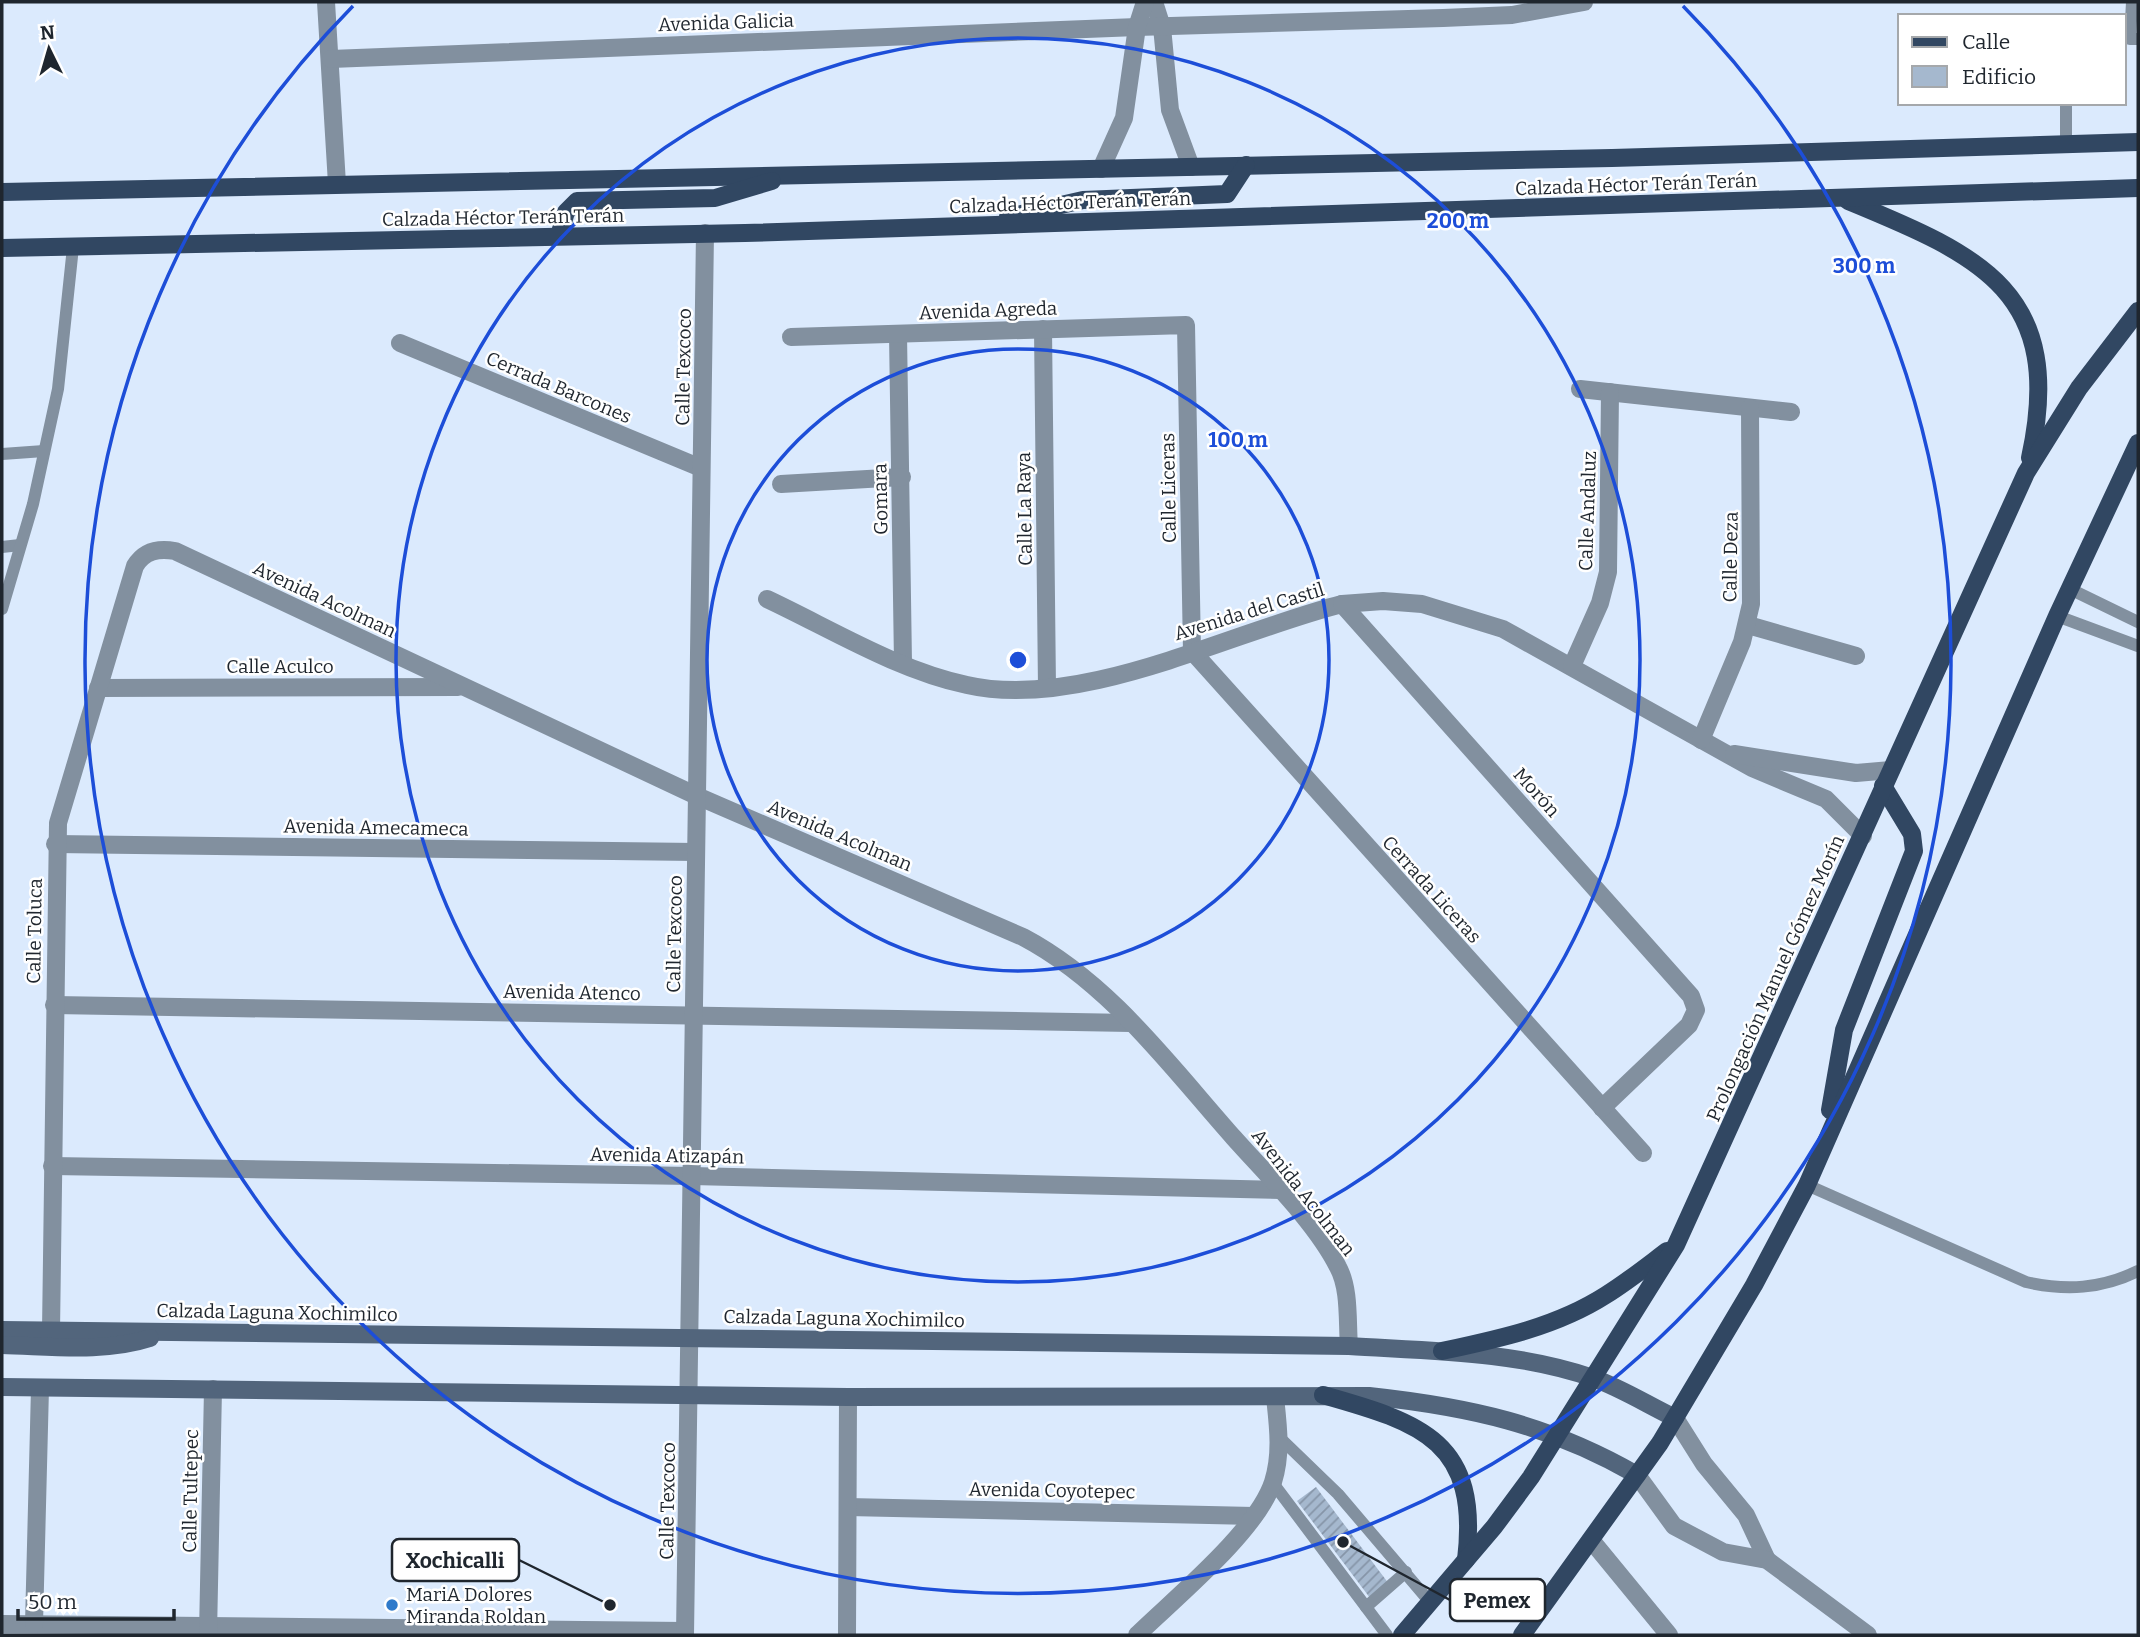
<svg xmlns="http://www.w3.org/2000/svg" width="2140" height="1637" viewBox="0 0 2140 1637" font-family="Bitter,serif">
<style>
.building{fill:url(#building-hatch)}
.lines{fill:none;stroke-linecap:round;stroke-linejoin:round}
.lane{stroke:#82909f;stroke-width:12}
.street{stroke:#82909f;stroke-width:18}
.secondary{stroke:#52657c;stroke-width:18}
.primary{stroke:#314762;stroke-width:18}
.ring{fill:none;stroke:#1d4ed8;stroke-width:3.5}
.poi-dot{fill:#2f7aca;stroke:#fff;stroke-width:2.5}
.labels{text-anchor:middle;stroke-width:5;stroke-linejoin:round;paint-order:stroke}
.street-label{font-size:19px;fill:#1f262e;stroke:#fff}
.poi-label{font-size:19px;fill:#1f262e;stroke:#fff;text-anchor:start}
.centre{fill:#1d4ed8;stroke:#fff;stroke-width:3.5}
.ring-label{font-size:21px;text-anchor:middle;font-weight:bold;fill:#1d4ed8;stroke:#fff;stroke-width:5;stroke-linejoin:round;paint-order:stroke}
.leader{fill:none;stroke:#1f262e;stroke-width:2.5}
.callout-dot{fill:#1f262e;stroke:#fff;stroke-width:2.5}
.callout{fill:#fff;stroke:#1f262e;stroke-width:2.5}
.callout-label{font-size:21px;text-anchor:middle;font-weight:bold;fill:#1f262e}
</style>
<defs>
<pattern id="building-hatch" width="6" height="6" patternUnits="userSpaceOnUse" patternTransform="scale(1.75)"><rect width="6" height="6" fill="#a5b8ce"/><path d="M-1 1l2-2M0 6l6-6M5 7l2-2" fill="none" stroke="#8695a8"/></pattern>
</defs>
<rect width="100%" height="100%" fill="#dbeafd"/>
<!-- building -->
<polygon class="building" points="1316,1487 1389,1584 1370,1598 1297,1501"/>
<g class="lines">
<!-- lane -->
<g class="lane">
<polyline points="2132,2 2130,39 2138,39"/>
<polyline points="2066,103 2066,144"/>
<polyline points="2,454 44,451"/>
<polyline points="2,547 20,545"/>
<polyline points="2070,589 2138,622"/>
<polyline points="2,609 33,504 58,389 73,247"/>
<polyline points="2057,616 2138,646"/>
<path d="M1807,1185l219,97c40,9 75,7 112,-11"/>
<polyline points="1279,1437 1338,1494 1430,1602"/>
<polyline points="1273,1483 1387,1635"/>
<polyline points="1366,1607 1406,1572"/>
</g>
<!-- street -->
<g class="street">
<polyline points="326,2 337,184"/>
<polyline points="1154,2 1162,27 1170,110 1191,167"/>
<polyline points="331,59 1137,27 1443,18 1512,15 1584,2"/>
<polyline points="1101,169 1124,118 1137,27 1145,2"/>
<polyline points="1043,329 1047,688"/>
<polyline points="898,334 903,663"/>
<polyline points="791,337 1186,325 1192,651 1643,1153"/>
<polyline points="400,343 701,468"/>
<polyline points="1580,389 1791,412"/>
<polyline points="781,484 902,477"/>
<path d="M767,599c64,30 130,71 200,86 113,26 264,-53 375,-81l41,-3 39,3 81,25 249,139 74,31 37,37"/>
<polyline points="1342,604 1691,996 1696,1010 1689,1025 1602,1108"/>
<polyline points="1748,625 1856,656"/>
<polyline points="1572,666 1600,603 1608,572 1610,392"/>
<polyline points="98,688 458,687"/>
<polyline points="1701,740 1742,642 1751,604 1750,408"/>
<polyline points="1734,754 1856,773 1891,770"/>
<polyline points="55,844 696,852"/>
<polyline points="54,1005 1131,1023"/>
<polyline points="52,1166 692,1176 1281,1190"/>
<path d="M51,1331l7,-508 77,-257c9,-15 23,-18 40,-15l522,245 326,141c87,46 147,129 211,201 33,37 82,85 104,129 12,22 9,54 11,79"/>
<polyline points="1675,1418 1704,1464 1746,1515 1767,1560"/>
<polyline points="1637,1475 1674,1526 1723,1552 1767,1560 1868,1635"/>
<polyline points="848,1507 1254,1516"/>
<polyline points="1591,1540 1669,1635"/>
<polyline points="2,1624 685,1631"/>
<polyline points="34,1624 40,1388"/>
<polyline points="208,1634 213,1389"/>
<polyline points="685,1635 705,233"/>
<polyline points="847,1635 848,1397"/>
<path d="M1137,1635c38,-37 120,-104 136,-153 9,-28 5,-57 2,-85"/>
</g>
<!-- secondary -->
<g class="secondary">
<path d="M2,1330l1347,16c80,5 167,5 244,32 28,10 55,27 82,40"/>
<path d="M2,1345c48,1 102,8 148,-7"/>
<path d="M2,1387l846,10 521,-1c101,11 179,28 268,79"/>
</g>
<!-- primary -->
<g class="primary">
<polyline points="2,192 1612,158 2138,142"/>
<path d="M1848,201c134,55 218,92 182,257"/>
<polyline points="1008,217 1083,200 1227,194 1246,165"/>
<polyline points="559,236 566,212 577,201 715,198 772,181"/>
<polyline points="2,248 745,233 2138,188"/>
<polyline points="1830,1110 1844,1030 1914,851 1912,834 1883,786"/>
<path d="M1442,1351c56,-12 114,-24 164,-56 21,-13 41,-29 61,-44"/>
<path d="M1323,1395c100,28 157,47 143,165"/>
<polyline points="1402,1635 1494,1527 1531,1477 1676,1245 2026,473 2079,388 2138,311"/>
<polyline points="1522,1635 1660,1443 1754,1285 1807,1185 2057,616 2138,443"/>
</g>
</g>
<!-- distance rings -->
<g class="ring">
<circle cx="1018" cy="660" r="311"/>
<circle cx="1018" cy="660" r="622"/>
<path d="M1683 6A933 933 0 1 1 353 6"/>
</g>
<!-- markers -->
<circle class="poi-dot" cx="392" cy="1605" r="7"/>
<g class="labels">
<!-- street labels -->
<g class="street-label">
<text transform="translate(726 22) rotate(-2)" y="7">Avenida Galicia</text>
<text transform="translate(1636 184) rotate(-2)" y="7">Calzada Héctor Terán Terán</text>
<text transform="translate(1070 202) rotate(-2)" y="7">Calzada Héctor Terán Terán</text>
<text transform="translate(503 217) rotate(-1)" y="7">Calzada Héctor Terán Terán</text>
<text transform="translate(988 310) rotate(-2)" y="7">Avenida Agreda</text>
<text transform="translate(683 367) rotate(-89)" y="7">Calle Texcoco</text>
<text transform="translate(559 387) rotate(23)" y="7">Cerrada Barcones</text>
<text transform="translate(1168 488) rotate(-91)" y="7">Calle Liceras</text>
<text transform="translate(880 499) rotate(-91)" y="7">Gomara</text>
<text transform="translate(1024 509) rotate(-91)" y="7">Calle La Raya</text>
<text transform="translate(1587 511) rotate(-88)" y="7">Calle Andaluz</text>
<text transform="translate(1730 557) rotate(-89)" y="7">Calle Deza</text>
<text transform="translate(325 599) rotate(25)" y="7">Avenida Acolman</text>
<text transform="translate(1249 611) rotate(-17)" y="7">Avenida del Castil</text>
<text x="280" y="673">Calle Aculco</text>
<text transform="translate(1537 792) rotate(48)" y="7">Morón</text>
<text transform="translate(376 827) rotate(1)" y="7">Avenida Amecameca</text>
<text transform="translate(840 835) rotate(23)" y="7">Avenida Acolman</text>
<text transform="translate(1432 889) rotate(48)" y="7">Cerrada Liceras</text>
<text transform="translate(34 931) rotate(-89)" y="7">Calle Toluca</text>
<text transform="translate(674 934) rotate(-89)" y="7">Calle Texcoco</text>
<text transform="translate(1775 978) rotate(-66)" y="7">Prolongación Manuel Gómez Morín</text>
<text transform="translate(572 992) rotate(1)" y="7">Avenida Atenco</text>
<text transform="translate(667 1155) rotate(1)" y="7">Avenida Atizapán</text>
<text transform="translate(1304 1192) rotate(52)" y="7">Avenida Acolman</text>
<text transform="translate(277 1312) rotate(1)" y="7">Calzada Laguna Xochimilco</text>
<text transform="translate(844 1318) rotate(1)" y="7">Calzada Laguna Xochimilco</text>
<text transform="translate(1052 1490) rotate(1)" y="7">Avenida Coyotepec</text>
<text transform="translate(190 1491) rotate(-89)" y="7">Calle Tultepec</text>
<text transform="translate(667 1501) rotate(-89)" y="7">Calle Texcoco</text>
</g>
<!-- poi labels -->
<g class="poi-label">
<text x="406" y="1601">MariA Dolores<tspan x="406" dy="22">Miranda Roldan</tspan></text>
</g>
</g>
<circle cx="1018" cy="660" r="10" class="centre"/>
<g class="ring-label">
<text x="1458" y="228">200 m</text>
<text x="1864" y="273">300 m</text>
<text x="1238" y="447">100 m</text>
</g>
<!-- callouts -->
<path class="leader" d="M610 1605L519 1560M1343 1542L1450 1600"/>
<g class="callout-dot">
<circle cx="610" cy="1605" r="7"/>
<circle cx="1343" cy="1542" r="7"/>
</g>
<g class="callout">
<rect x="392" y="1539" width="127" height="42" rx="7"/>
<rect x="1450" y="1579" width="95" height="42" rx="7"/>
</g>
<g class="callout-label">
<text x="455" y="1568">Xochicalli</text>
<text x="1497" y="1608">Pemex</text>
</g>
<!-- border -->
<rect width="2140" height="1637" fill="none" stroke="#1f262e" stroke-width="7"/>
<!-- legend -->
<rect x="1898" y="14" width="228" height="91" fill="#ffffff" stroke="#a5a8ab" stroke-width="2"/>
<rect x="1912" y="37" width="35" height="10" fill="#314762" stroke="#a5a8ab" stroke-width="2"/>
<text x="1962" y="49" font-size="21" fill="#1f262e">Calle</text>
<rect x="1912" y="66" width="35" height="21" fill="#a5b8ce" stroke="#a5a8ab" stroke-width="2"/>
<text x="1962" y="84" font-size="21" fill="#1f262e">Edificio</text>
<!-- north arrow -->
<g transform="translate(49 49) rotate(355)" stroke="#ffffff" stroke-width="5" paint-order="stroke">
<path d="M0-5L12 26L0 18L-12 26Z" fill="#1f262e"/>
<text y="-10" font-size="19" font-weight="bold" text-anchor="middle" fill="#1f262e">N</text>
</g>
<!-- scale -->
<path d="M18 1609v10h156v-10" fill="none" stroke="#1f262e" stroke-width="3.5"/>
<text x="28" y="1609" font-size="21" fill="#1f262e" stroke="#ffffff" stroke-width="5" paint-order="stroke">50 m</text>
</svg>
